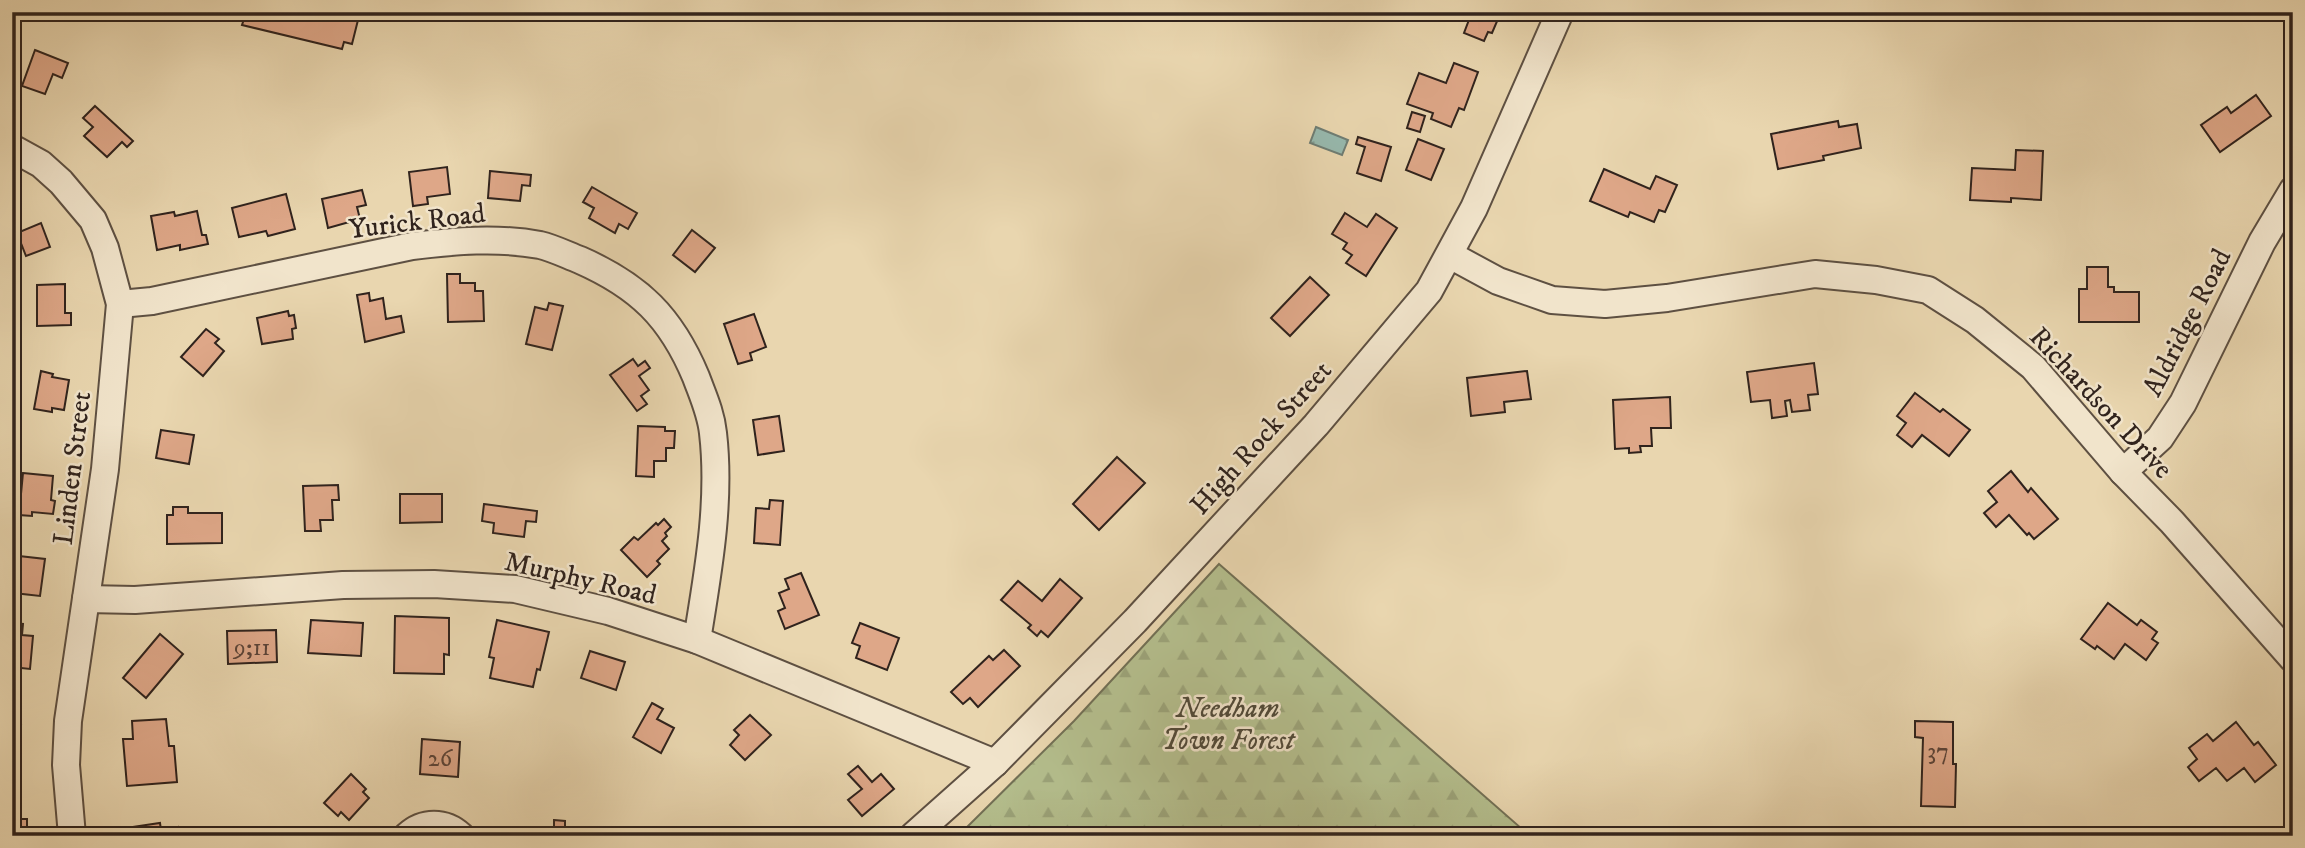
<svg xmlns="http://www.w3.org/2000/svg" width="2305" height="848" viewBox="0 0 2305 848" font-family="'IM FELL DW Pica',serif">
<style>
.forest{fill:url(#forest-firs);stroke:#727055;stroke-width:2}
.water{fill:url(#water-ripples);stroke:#6e7d74;stroke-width:2}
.building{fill:#dea788;stroke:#30231d;stroke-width:2}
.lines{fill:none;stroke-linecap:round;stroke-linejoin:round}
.minor-casing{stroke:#5e5042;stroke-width:30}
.minor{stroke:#f1e4cb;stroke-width:26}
.labels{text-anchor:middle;stroke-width:5;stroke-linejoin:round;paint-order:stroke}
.number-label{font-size:24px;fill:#5c4438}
.street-label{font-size:28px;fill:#30231d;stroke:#f1e4cb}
.park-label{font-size:28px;font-style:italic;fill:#514a39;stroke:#f1e4cb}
</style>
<defs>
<pattern id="forest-firs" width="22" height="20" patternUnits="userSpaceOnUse" patternTransform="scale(1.75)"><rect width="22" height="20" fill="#b4be8d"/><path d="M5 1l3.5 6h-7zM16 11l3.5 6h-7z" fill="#9ba379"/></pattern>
<pattern id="water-ripples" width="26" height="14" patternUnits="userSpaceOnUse" patternTransform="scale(1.75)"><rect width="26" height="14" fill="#97b9ae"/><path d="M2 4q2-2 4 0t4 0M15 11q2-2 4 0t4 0" fill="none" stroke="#7c968d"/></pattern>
</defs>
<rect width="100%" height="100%" fill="#e9d6af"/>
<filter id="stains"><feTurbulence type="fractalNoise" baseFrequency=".00286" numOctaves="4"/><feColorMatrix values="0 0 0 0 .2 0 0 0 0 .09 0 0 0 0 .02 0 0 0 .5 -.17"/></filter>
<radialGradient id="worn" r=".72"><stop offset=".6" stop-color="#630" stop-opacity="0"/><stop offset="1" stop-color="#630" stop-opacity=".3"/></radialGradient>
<!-- forest -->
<polygon class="forest" points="1219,564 1530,836 958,836 1074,721"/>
<!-- water -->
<polygon class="water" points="1316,127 1348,140 1342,155 1310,143"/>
<!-- building -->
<g class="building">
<polygon points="236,12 360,12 352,44 344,42 342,49 242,25 245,16"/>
<polygon points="1472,12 1501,12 1492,33 1488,32 1484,41 1464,33"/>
<polygon points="35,50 68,63 62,78 53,74 45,94 22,86"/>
<polygon points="1454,63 1478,72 1464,110 1459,108 1451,127 1431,119 1433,113 1407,104 1419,73 1446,83"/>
<polygon points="2256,95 2271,116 2220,152 2201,125 2227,107 2231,113"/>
<polygon points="95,106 133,141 127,147 122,142 107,157 84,136 93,127 83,118"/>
<polygon points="1412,112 1425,116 1420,132 1407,128"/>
<polygon points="1838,121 1839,127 1857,124 1861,148 1823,156 1824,160 1778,169 1771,134"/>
<polygon points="1358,137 1391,147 1381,181 1357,173 1365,147 1356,144"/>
<polygon points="1418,139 1444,149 1431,180 1406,170"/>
<polygon points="2016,150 2043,151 2041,200 2011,198 2011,202 1970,200 1972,168 2015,170"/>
<polygon points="447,167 450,194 427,197 428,204 413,206 409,172"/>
<polygon points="1604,169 1650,189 1656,176 1677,185 1665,212 1659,210 1654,222 1630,212 1628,217 1590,201"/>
<polygon points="490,171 531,175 530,186 522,185 520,201 488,198"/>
<polygon points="592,187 637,213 628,229 619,224 615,233 589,218 594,208 583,202"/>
<polygon points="362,190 366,205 357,207 360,219 328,228 322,199"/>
<polygon points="286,194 295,229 268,236 266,231 239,237 232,208"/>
<polygon points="197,211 202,235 206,235 208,244 180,250 180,245 157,250 151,216 174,212 175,216"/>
<polygon points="1345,213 1367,227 1376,214 1397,228 1366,276 1346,263 1352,255 1343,249 1347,243 1332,234"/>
<polygon points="41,223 50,247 26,256 17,233"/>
<polygon points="692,230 715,248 695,272 673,255"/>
<polygon points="2087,267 2108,267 2108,287 2114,287 2114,292 2139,292 2139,322 2079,322 2079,289 2087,289"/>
<polygon points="447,274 460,274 460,283 475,283 475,291 483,291 484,321 448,322"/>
<polygon points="1310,277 1329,295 1290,336 1271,318"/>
<polygon points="65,284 65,313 71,313 71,325 37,326 37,285"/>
<polygon points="369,293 370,301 383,298 386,319 401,316 404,332 365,342 357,295"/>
<polygon points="549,303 563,306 552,350 526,344 535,307 547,310"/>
<polygon points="288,311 289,316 294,315 296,328 292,329 293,339 262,344 257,318"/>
<polygon points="754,314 766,347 750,353 752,360 738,364 724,324"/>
<polygon points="206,329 219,339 215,343 224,351 203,376 181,357"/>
<polygon points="633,359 638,366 645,361 650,368 639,376 649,390 641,396 647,404 637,411 610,375"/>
<polygon points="1814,363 1818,394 1808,395 1810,410 1792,412 1790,400 1785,401 1787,416 1772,418 1770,400 1751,402 1747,372"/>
<polygon points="41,371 53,374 52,377 69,380 64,410 52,408 52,412 34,409"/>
<polygon points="1527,371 1531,399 1504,402 1505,412 1471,416 1467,378"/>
<polygon points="1915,393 1940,412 1943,409 1970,430 1949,456 1922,435 1912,447 1897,435 1906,423 1897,416"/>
<polygon points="1670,397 1671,428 1651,428 1652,446 1640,446 1641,452 1629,453 1629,448 1615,449 1613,400"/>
<polygon points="779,416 784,451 758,455 753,420"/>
<polygon points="638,426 665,427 665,431 675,431 674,448 666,448 666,461 654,461 654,477 636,476"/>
<polygon points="161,430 194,435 189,464 156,458"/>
<polygon points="1117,457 1145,483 1099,530 1073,504"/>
<polygon points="2011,471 2028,492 2031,488 2058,519 2034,539 2029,533 2027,535 2009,515 1996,527 1984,513 1997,502 1988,491"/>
<polygon points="23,473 53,476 51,500 55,501 53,514 32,512 32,516 19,515"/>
<polygon points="338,485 339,500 332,500 333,520 320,520 321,531 305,531 303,486"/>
<polygon points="400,494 442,494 442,522 400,523"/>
<polygon points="770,500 783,501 780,545 754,543 756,508 769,509"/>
<polygon points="484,504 537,511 536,522 526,521 524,537 493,533 494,523 482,521"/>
<polygon points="173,507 188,507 188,513 222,513 222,543 167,544 167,515 173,515"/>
<polygon points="664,519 671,527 665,533 667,536 662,541 669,549 657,561 660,564 647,577 621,550 634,537 638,540 656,523 658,525"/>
<polygon points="19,556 45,559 40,596 14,593"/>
<polygon points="801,573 819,615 785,629 778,611 785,608 779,593 789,589 785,579"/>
<polygon points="1060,579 1082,598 1048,637 1041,631 1037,636 1028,628 1031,625 1001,600 1018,581 1042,601"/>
<polygon points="2108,603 2137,625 2141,620 2157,632 2152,639 2158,643 2146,660 2125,644 2114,659 2097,646 2095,649 2081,639"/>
<polygon points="395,616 449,618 449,655 444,654 444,674 394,673"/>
<polygon points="311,620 363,623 361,656 308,653"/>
<polygon points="497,620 549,632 540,670 537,669 533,687 490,678 494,658 489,657"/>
<polygon points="12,623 23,624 22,635 33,636 30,669 12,667"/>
<polygon points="860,623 899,638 887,670 856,658 860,646 852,643"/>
<polygon points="276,630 277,662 228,664 227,631"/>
<polygon points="160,634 183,654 146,698 123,678"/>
<polygon points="1004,650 1020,666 978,707 970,698 963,704 951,692 989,656 993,660"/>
<polygon points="590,651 625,662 616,690 581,678"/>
<polygon points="652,703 663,709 657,719 674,728 661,753 633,737"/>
<polygon points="750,715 771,735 745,760 730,745 739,735 734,730"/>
<polygon points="166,719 169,746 174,746 177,782 127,786 123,739 133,739 132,721"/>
<polygon points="1915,721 1953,722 1953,764 1956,764 1955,807 1921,806 1923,738 1915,737"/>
<polygon points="2236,722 2254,745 2258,742 2276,765 2255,782 2244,768 2227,781 2216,768 2199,781 2188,767 2197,759 2189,748 2207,734 2213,741"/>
<polygon points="12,723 21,725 17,755 12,754"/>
<polygon points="422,739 460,742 458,777 420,774"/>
<polygon points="858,766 872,782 881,774 894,789 862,816 848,800 862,789 848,774"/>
<polygon points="351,774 366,789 363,792 369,798 349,820 341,812 338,816 324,803"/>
<polygon points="12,819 27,819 27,835 12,836"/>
<polygon points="554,820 565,821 565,836 539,836 539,830 554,830"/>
<polygon points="160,823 161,830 178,827 179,836 133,836 132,827"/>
</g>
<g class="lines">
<defs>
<g id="minor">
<polyline points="12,148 41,164 61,182 93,220 105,248 120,304 105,469 68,721 66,765 72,836"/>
<polyline points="1450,255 1498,281 1552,300 1605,304 1667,298 1815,274 1876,280 1928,290 1975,320 2033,367 2123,472 2172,522 2293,659"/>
<path d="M120,304l32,-3 260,-55c43,-5 85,-9 128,-1 13,3 27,10 40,15 59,26 91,57 116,117 7,19 15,36 17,56 8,69 -5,139 -16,207"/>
<polyline points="2123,472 2160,438 2183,403 2262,242 2293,190"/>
<polyline points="86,599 135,600 343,585 434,584 515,589 608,611 697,640 995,763"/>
<path d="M407,836c16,-15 38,-15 54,0"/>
<polyline points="913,836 995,763 1135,621 1316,425 1429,291 1474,208 1560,12"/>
</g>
</defs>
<!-- minor casing -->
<use href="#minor" class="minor-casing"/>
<!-- minor -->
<use href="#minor" class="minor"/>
</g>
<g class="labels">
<!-- number labels -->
<g class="number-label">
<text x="252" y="655">9;11</text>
<text x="1938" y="759">37</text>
<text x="440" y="766">26</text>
</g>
<!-- street labels -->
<g class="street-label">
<text transform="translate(417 220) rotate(-7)" y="10">Yurick Road</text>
<text transform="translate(2186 322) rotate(-63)" y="10">Aldridge Road</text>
<text transform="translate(2102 402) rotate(47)" y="10">Richardson Drive</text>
<text transform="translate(1260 437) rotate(-48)" y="10">High Rock Street</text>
<text transform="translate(71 468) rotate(-83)" y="10">Linden Street</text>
<text transform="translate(581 577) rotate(13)" y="10">Murphy Road</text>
</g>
<!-- park labels -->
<g class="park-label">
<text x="1228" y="717">Needham<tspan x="1228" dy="32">Town Forest</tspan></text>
</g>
</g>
<!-- margin -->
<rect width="2305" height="848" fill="none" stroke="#e9d6af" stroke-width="42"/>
<rect x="14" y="14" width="2277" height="820" fill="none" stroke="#30231d" stroke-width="3.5"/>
<rect x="21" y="21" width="2263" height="806" fill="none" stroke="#30231d" stroke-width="2"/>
<rect width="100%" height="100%" filter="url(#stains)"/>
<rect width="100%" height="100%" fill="url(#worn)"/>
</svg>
